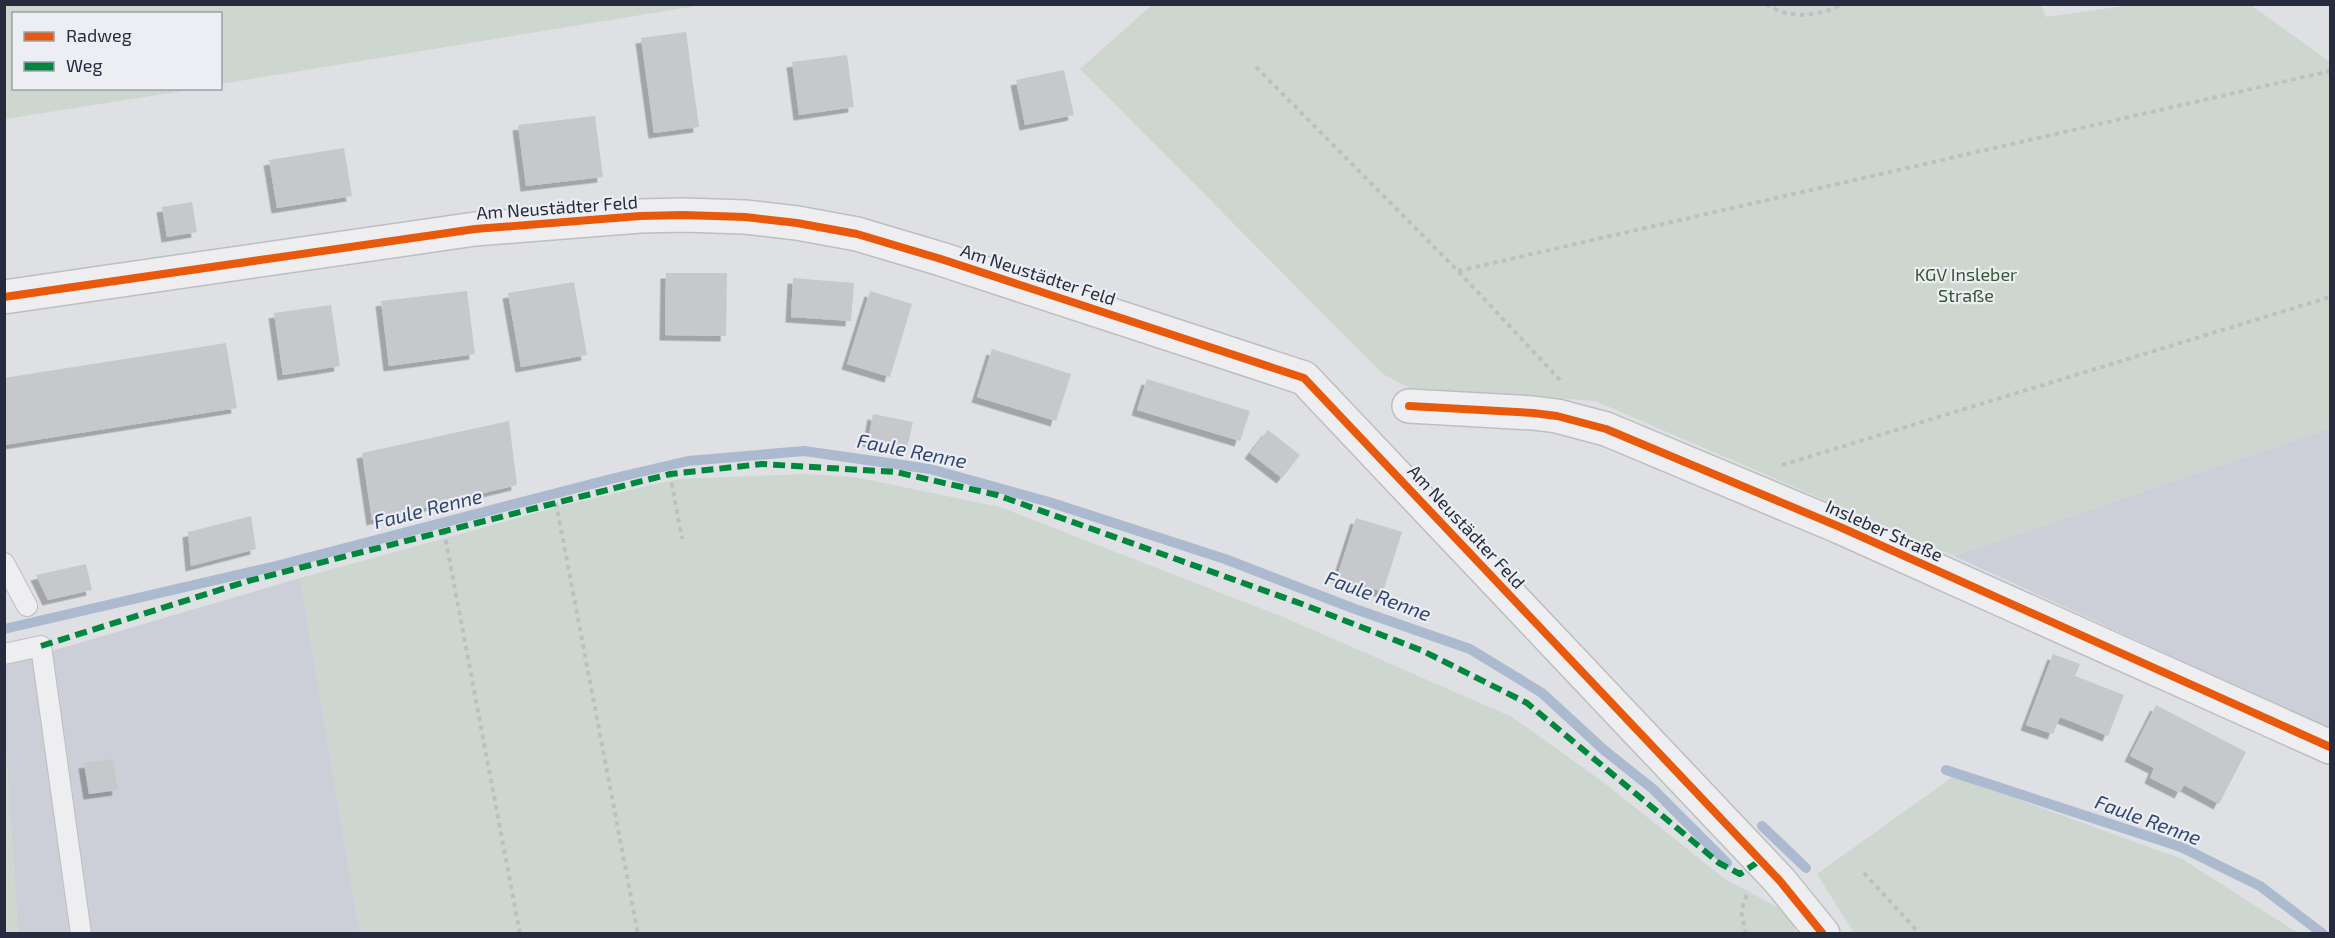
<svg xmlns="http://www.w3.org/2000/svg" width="2335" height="938" viewBox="0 0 2335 938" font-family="'Exo 2',sans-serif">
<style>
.built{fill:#cccfd7}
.green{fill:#ced7cf}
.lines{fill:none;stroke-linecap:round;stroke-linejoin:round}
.stream{stroke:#acbad0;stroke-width:10}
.building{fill:#c7c8cc;filter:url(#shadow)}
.lane-casing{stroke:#bdbec2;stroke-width:22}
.street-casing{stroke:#bdbec2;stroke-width:36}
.path{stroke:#bebec4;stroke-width:4;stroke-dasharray:4.5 4.5;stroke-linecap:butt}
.lane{stroke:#eeeef1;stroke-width:20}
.street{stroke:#eeeef1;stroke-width:33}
.quiet{stroke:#00873e;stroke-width:6;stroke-dasharray:12 6;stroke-linecap:butt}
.cycleway-casing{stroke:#eceef4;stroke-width:11}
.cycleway{stroke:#e8590c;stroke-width:8}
.labels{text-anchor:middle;stroke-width:4.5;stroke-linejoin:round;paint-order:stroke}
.street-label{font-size:18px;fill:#262c3d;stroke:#eceef4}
.park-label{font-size:18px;fill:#365834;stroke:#eceef4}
.water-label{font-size:20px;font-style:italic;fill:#314670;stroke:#eceef4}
</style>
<defs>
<filter id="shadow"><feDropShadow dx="-5.5" dy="5.5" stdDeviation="0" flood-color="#0004"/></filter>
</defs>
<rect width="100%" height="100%" fill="#dee0e4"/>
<!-- built -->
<g class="built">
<polygon points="2330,428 2330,729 1954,556"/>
<polygon points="300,578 360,933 18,933 5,738 4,665"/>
</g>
<!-- green -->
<g class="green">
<polygon points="5,4 702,4 702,5 221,84 220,14 14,14 14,88 195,89 5,119"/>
<polygon points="2040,4 2046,17 2138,4 2251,5 2330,62 2330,428 1954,556 1595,401 1410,388 1383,374 1080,69 1152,5"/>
<polygon points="804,474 855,477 1000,507 1288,619 1512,717 1603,782 1725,879 1789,913 1796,933 360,933 300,578 565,505 678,479"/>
<polygon points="5,738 18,933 5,933"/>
<polygon points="1954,776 2182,859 2298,933 1854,933 1817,874"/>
</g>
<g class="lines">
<!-- stream -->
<g class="stream">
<polyline points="4,629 276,566 615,478 688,461 804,451 930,469 1049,502 1225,559 1355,609 1470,649 1542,693 1604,750 1653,789 1727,863"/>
<polyline points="1946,770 2181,847 2260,886 2323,934"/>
<polyline points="1762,826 1806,868"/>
</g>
</g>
<!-- building -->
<g class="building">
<polygon points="686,32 699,127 654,133 641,38"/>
<polygon points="847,55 854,107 799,115 792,62"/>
<polygon points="1064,70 1074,115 1025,125 1016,80"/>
<polygon points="595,116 603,177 526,186 518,125"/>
<polygon points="344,148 352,196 277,208 269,160"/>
<polygon points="192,202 197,232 167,237 162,207"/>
<polygon points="666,273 727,273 726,336 665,335"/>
<polygon points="793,278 854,283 851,321 791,317"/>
<polygon points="574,282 587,355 521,367 508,293"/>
<polygon points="467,291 475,354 389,366 381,301"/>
<polygon points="870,291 912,304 890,377 847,364"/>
<polygon points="331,305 340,366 283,375 274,313"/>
<polygon points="226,343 237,408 4,445 4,378"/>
<polygon points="992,349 1071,374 1056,421 977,397"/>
<polygon points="1147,379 1250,411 1240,441 1137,410"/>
<polygon points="873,414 913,422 907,449 868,441"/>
<polygon points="509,421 517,485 372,520 362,453"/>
<polygon points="1268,430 1300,455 1282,478 1250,453"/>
<polygon points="251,516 256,549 191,566 188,532"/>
<polygon points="1356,518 1402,532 1383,592 1337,577"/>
<polygon points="86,564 92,590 48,600 36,575"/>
<polygon points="2053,654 2080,664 2075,676 2124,695 2108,736 2060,717 2053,734 2026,725"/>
<polygon points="2156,705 2246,752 2219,804 2184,785 2180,793 2150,778 2154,768 2130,756"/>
<polygon points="113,759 118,790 89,794 84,763"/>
</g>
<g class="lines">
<defs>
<g id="lane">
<polyline points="4,563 27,606"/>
<polyline points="4,654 41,646 81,934"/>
</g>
<g id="street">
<polyline points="4,297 475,229 640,216 683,215 745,217 797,223 857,234 941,259 1304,378 1780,881 1823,934"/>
<polyline points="1409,406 1533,413 1557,416 1606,429 1840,527 2330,747"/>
</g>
</defs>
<!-- lane casing -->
<use href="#lane" class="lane-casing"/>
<!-- street casing -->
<use href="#street" class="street-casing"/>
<!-- path -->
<g class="path">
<path d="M1766,4c25,16 51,13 77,0"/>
<polyline points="1256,67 1458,271 1562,382"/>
<polyline points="1458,271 2330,71"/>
<polyline points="1782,465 2330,297"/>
<polyline points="670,474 682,539"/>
<polyline points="556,503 638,934"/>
<polyline points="444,531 520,934"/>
<polyline points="1864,873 1920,934"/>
<polyline points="1746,934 1741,911 1747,894"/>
</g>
<!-- lane -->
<use href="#lane" class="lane"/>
<!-- street -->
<use href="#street" class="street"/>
<!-- quiet -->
<polyline class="quiet" points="41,646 248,581 670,474 762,464 896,472 997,495 1302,604 1423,651 1527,703 1719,863 1740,874 1761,860"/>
<defs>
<g id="cycleway">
<polyline points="4,297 475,229 640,216 683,215 745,217 797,223 857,234 941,259 1304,378 1780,881 1823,934"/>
<polyline points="1409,406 1533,413 1557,416 1606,429 1840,527 2330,747"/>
</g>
</defs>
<!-- cycleway casing -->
<use href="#cycleway" class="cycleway-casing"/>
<!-- cycleway -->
<use href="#cycleway" class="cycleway"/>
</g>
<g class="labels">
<!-- street labels -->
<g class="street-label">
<text transform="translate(557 208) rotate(-4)" y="6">Am Neustädter Feld</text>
<text transform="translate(1038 275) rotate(18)" y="6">Am Neustädter Feld</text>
<text transform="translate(1466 527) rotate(47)" y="6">Am Neustädter Feld</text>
<text transform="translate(1884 531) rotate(24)" y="6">Insleber Straße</text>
</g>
<!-- park labels -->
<g class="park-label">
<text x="1966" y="281">KGV Insleber<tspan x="1966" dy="21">Straße</tspan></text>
</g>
<!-- water labels -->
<g class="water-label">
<text transform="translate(912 451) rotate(11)" y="7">Faule Renne</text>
<text transform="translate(428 509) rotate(-14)" y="7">Faule Renne</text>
<text transform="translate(1378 596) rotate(20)" y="7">Faule Renne</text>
<text transform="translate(2148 820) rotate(20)" y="7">Faule Renne</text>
</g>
</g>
<!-- border -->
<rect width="2335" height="938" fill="none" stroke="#262c3d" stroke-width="12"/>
<!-- legend -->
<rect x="12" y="12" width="210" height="78" fill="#eceef4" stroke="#9da0ab" stroke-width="1.5"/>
<rect x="24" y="32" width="30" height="9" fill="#e8590c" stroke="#9da0ab" stroke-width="1.5"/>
<text x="66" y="42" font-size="18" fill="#262c3d">Radweg</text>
<rect x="24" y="62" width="30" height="9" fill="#00873e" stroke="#9da0ab" stroke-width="1.5"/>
<text x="66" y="72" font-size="18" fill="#262c3d">Weg</text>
</svg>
